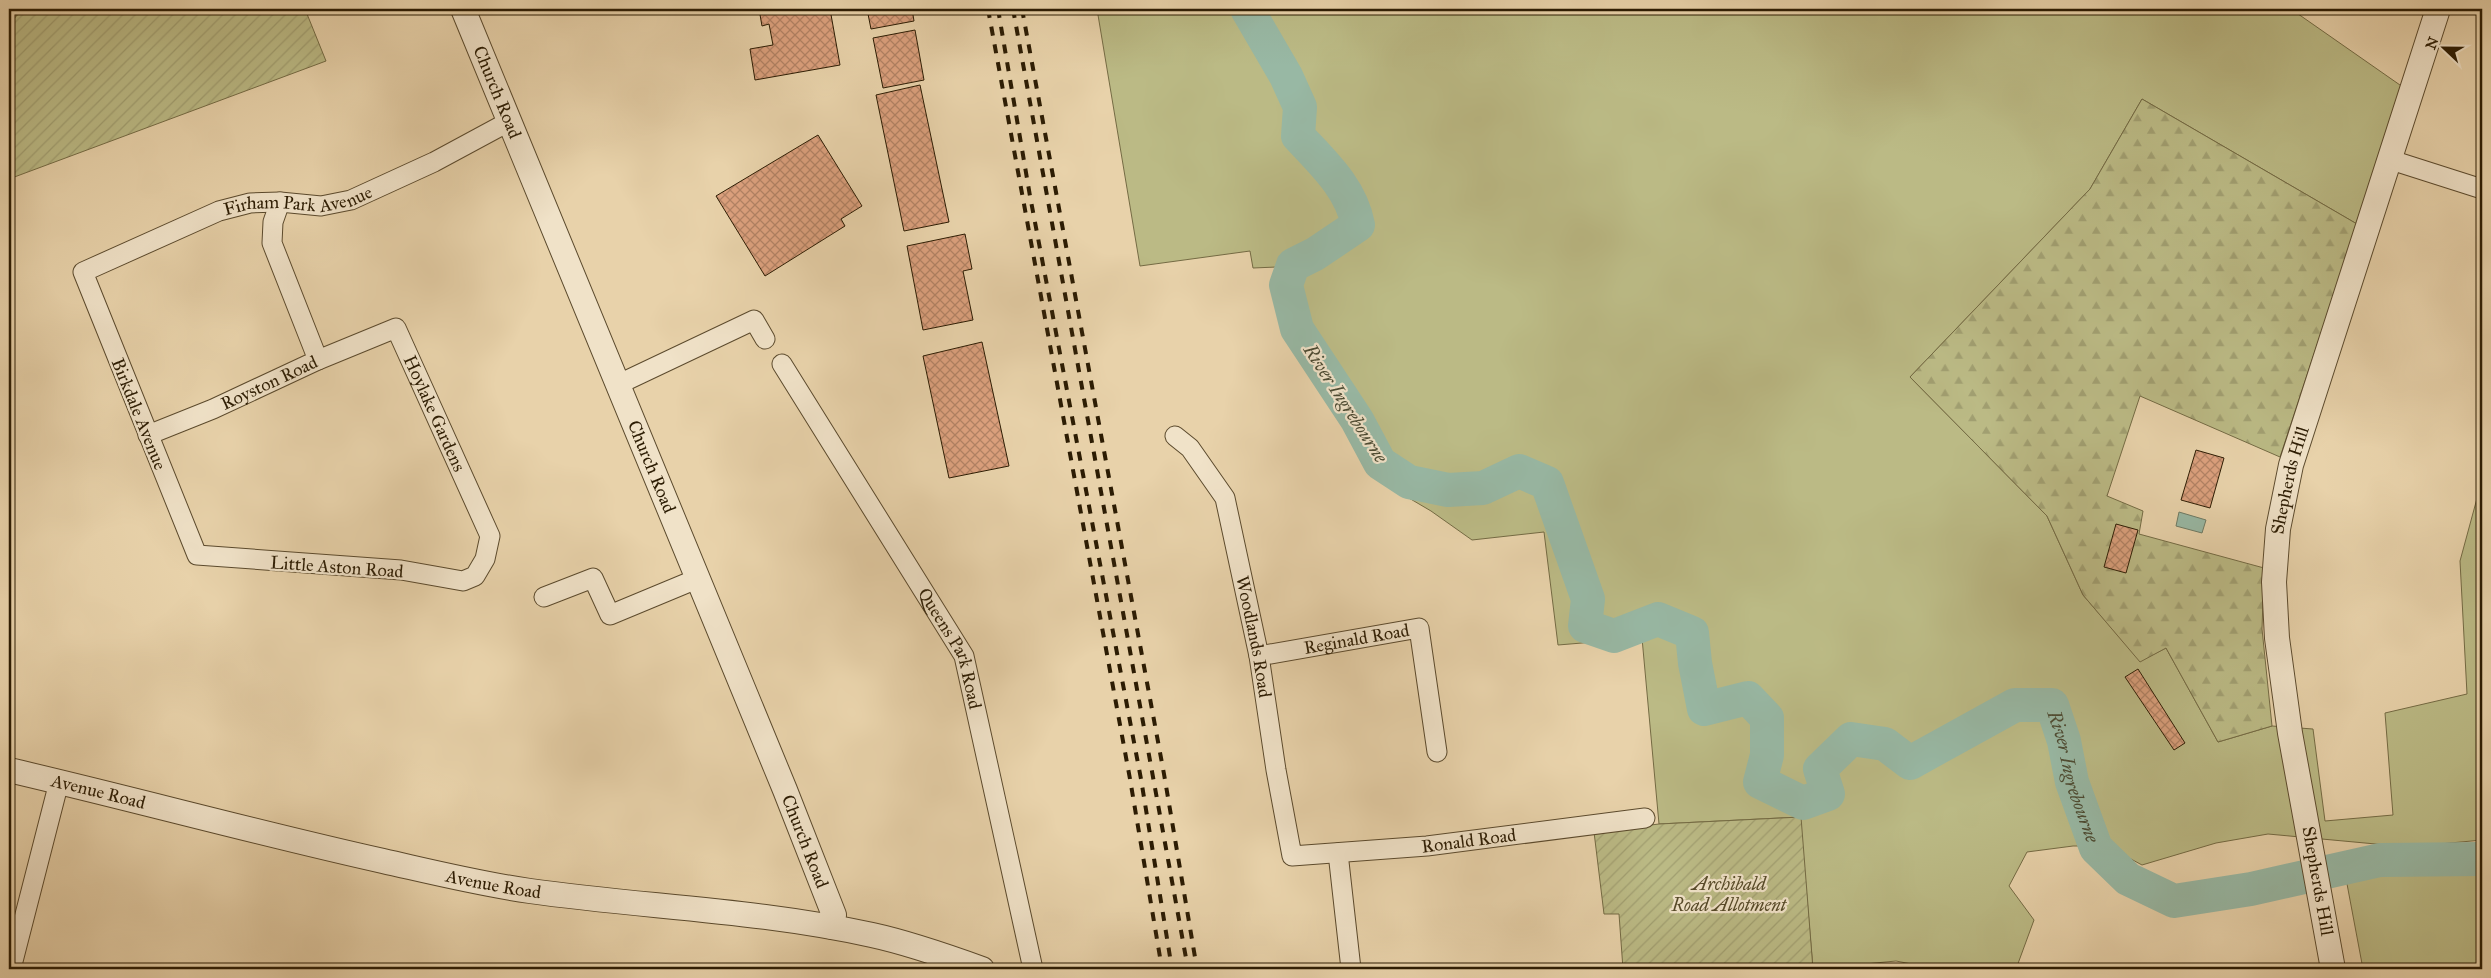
<svg xmlns="http://www.w3.org/2000/svg" width="2491" height="978" viewBox="0 0 2491 978" font-family="'IM FELL Great Primer',serif">
<style>
.grass{fill:#bbba85;stroke:#746b44}
.forest{fill:url(#forest-firs);stroke:#746b44}
.park{fill:url(#park-dots);stroke:#746b44}
.garden{fill:url(#garden-furrows);stroke:#746b44}
.water{fill:#98b8a4;stroke:#6d7a64}
.lines{fill:none;stroke-linecap:round;stroke-linejoin:round}
.river{stroke:#98b8a4;stroke-width:34}
.building{fill:url(#building-cross-hatch);stroke:#2c1c03}
.minor-casing{stroke:#5b4a2d;stroke-width:21}
.tertiary-casing{stroke:#5b4a2d;stroke-width:26}
.minor{stroke:#f0e2c8;stroke-width:19}
.tertiary{stroke:#f0e2c8;stroke-width:24}
.rail{stroke:#2c1c03;stroke-width:4;stroke-dasharray:9 9;stroke-linecap:butt}
.labels{text-anchor:middle;stroke-width:4.5;stroke-linejoin:round;paint-order:stroke}
.street-label{font-size:18px;fill:#2c1c03;stroke:#f0e2c8}
.park-label{font-size:18px;font-style:italic;fill:#574b2a;stroke:#f0e2c8}
.water-label{font-size:19px;font-style:italic;fill:#4c4b33;stroke:#f0e2c8}
</style>
<defs>
<pattern id="forest-firs" width="22" height="20" patternUnits="userSpaceOnUse" patternTransform="scale(1.25)"><rect width="22" height="20" fill="#bbba85"/><path d="M5 1l3.5 6h-7zM16 11l3.5 6h-7z" fill="#a19f71"/></pattern>
<pattern id="park-dots" width="8" height="8" patternUnits="userSpaceOnUse" patternTransform="scale(1.25)"><rect width="8" height="8" fill="#bbba85"/><path d="M2 2h.1M6 6h.1" fill="none" stroke="#a19f71" stroke-width="1.8" stroke-linecap="round"/></pattern>
<pattern id="garden-furrows" width="10" height="10" patternUnits="userSpaceOnUse" patternTransform="scale(1.25)"><rect width="10" height="10" fill="#bbba85"/><path d="M-1 1l2-2M0 10L10 0M9 11l2-2" fill="none" stroke="#a19f71"/></pattern>
<pattern id="building-cross-hatch" width="8" height="8" patternUnits="userSpaceOnUse" patternTransform="scale(1.25)"><rect width="8" height="8" fill="#dba07d"/><path d="M0 0l8 8M0 8l8-8" fill="none" stroke="#b28264"/></pattern>
</defs>
<rect width="100%" height="100%" fill="#e8d2aa"/>
<filter id="stains"><feTurbulence type="fractalNoise" baseFrequency=".004" numOctaves="4"/><feColorMatrix values="0 0 0 0 .2 0 0 0 0 .09 0 0 0 0 .02 0 0 0 .5 -.17"/></filter>
<radialGradient id="worn" r=".72"><stop offset=".6" stop-color="#630" stop-opacity="0"/><stop offset="1" stop-color="#630" stop-opacity=".3"/></radialGradient>
<!-- grass -->
<g class="grass">
<polygon points="1097,9 2291,9 2410,92 2357,224 2142,99 2090,189 1910,377 2047,516 2083,595 2140,661 2166,648 2218,742 2272,726 2313,729 2325,821 2393,815 2385,713 2467,694 2460,561 2482,480 2482,840 2408,847 2268,834 2216,843 2142,865 2107,846 2073,846 2027,852 2009,886 2034,920 2016,969 1937,969 1896,961 1813,969 1800,817 1659,824 1642,638 1558,645 1544,532 1472,540 1431,511 1368,474 1287,322 1277,291 1277,267 1253,268 1250,251 1140,266"/>
<polygon points="2482,859 2482,969 2363,969 2344,868 2380,860"/>
</g>
<!-- forest -->
<polygon class="forest" points="2142,99 2357,224 2280,457 2140,396 2107,496 2143,511 2139,534 2264,568 2262,629 2272,726 2218,742 2166,648 2140,662 2083,595 2047,516 1910,377 2090,189"/>
<!-- park -->
<polygon class="park" points="9,9 23,9 9,24"/>
<!-- garden -->
<g class="garden">
<polygon points="23,9 305,9 326,61 9,179 9,24"/>
<polygon points="1801,817 1813,969 1623,969 1619,914 1604,914 1594,832 1659,824"/>
</g>
<!-- water -->
<polygon class="water" points="2179,512 2206,520 2202,533 2176,526"/>
<g class="lines">
<!-- river -->
<path class="river" id="s1" d="M1247,9l39,67 14,31 -2,29c25,27 53,52 60,89l-43,29 -22,11 -7,20 11,44 60,91 23,43 29,19 39,8 35,-2 36,-17 28,12 41,116 -3,27 29,10 44,-17 34,14 3,30 9,46 44,-11 19,20v37l-7,27 43,21 25,-9 -8,-25 31,-30 34,5 25,19 105,-58h37l12,36 8,41 24,66 32,31 46,22 77,-12 129,-29 102,-1"/>
</g>
<!-- building -->
<g class="building">
<polygon points="759,9 830,9 840,65 755,80 750,49 773,45 769,24 762,26"/>
<polygon points="867,9 912,9 914,21 871,29"/>
<polygon points="915,30 924,80 883,88 873,38"/>
<polygon points="920,85 949,222 904,231 876,95"/>
<polygon points="818,135 862,206 841,219 845,226 765,276 716,196"/>
<polygon points="965,234 972,269 963,271 973,320 923,330 907,246"/>
<polygon points="982,342 1009,466 949,478 923,356"/>
<polygon points="2196,450 2224,458 2210,508 2181,500"/>
<polygon points="2116,524 2138,530 2126,573 2104,567"/>
<polygon points="2138,669 2185,743 2174,750 2125,677"/>
</g>
<g class="lines">
<defs>
<g id="minor">
<polyline points="2388,159 2482,189"/>
<path id="s2" d="M318,360l78,-32 94,208 -5,23 -10,17 -12,5 -62,-11 -204,-15 -114,-283 136,-61 31,-8 30,-1 41,4 30,-6 83,-38 76,-41"/>
<path id="s3" d="M782,364l182,292 69,313"/>
<polyline points="619,384 754,320 765,339"/>
<path id="s4" d="M148,435l65,-26 105,-49 -46,-117 1,-21 7,-20"/>
<path id="s5" d="M1175,436l15,12 35,50 34,158 17,114 16,86 135,-10 218,-28"/>
<polyline points="544,597 593,578 610,615 699,578"/>
<path id="s6" d="M1259,656l160,-28 18,124"/>
<polyline points="1338,853 1351,969"/>
<polyline points="11,969 59,782"/>
</g>
<g id="tertiary">
<path id="s7" d="M463,9l322,781 49,125 -2,12"/>
<path id="s8" d="M9,770c125,29 248,63 374,91 49,11 97,23 147,30 114,16 229,19 342,44 37,8 74,21 110,34"/>
<path id="s9" d="M2333,969l-43,-236 -13,-95 -3,-56 4,-53 13,-64 147,-456"/>
</g>
</defs>
<!-- minor casing -->
<use href="#minor" class="minor-casing"/>
<!-- tertiary casing -->
<use href="#tertiary" class="tertiary-casing"/>
<!-- minor -->
<use href="#minor" class="minor"/>
<!-- tertiary -->
<use href="#tertiary" class="tertiary"/>
<!-- rail -->
<g class="rail">
<polyline points="988,9 1130,779 1162,969"/>
<polyline points="998,9 1030,196 1141,779 1172,969"/>
<polyline points="1013,9 1188,969"/>
<polyline points="1022,9 1164,774 1197,969"/>
</g>
</g>
<g class="labels">
<!-- street labels -->
<g class="street-label">
<text dy="6" stroke="none"><textPath href="#s7" startOffset="90">Church Road</textPath></text>
<text dy="6" stroke="none"><textPath href="#s2" startOffset="1171">Firham Park Avenue</textPath></text>
<text dy="6" stroke="none"><textPath href="#s4" startOffset="132">Royston Road</textPath></text>
<text dy="6" stroke="none"><textPath href="#s2" startOffset="178">Hoylake Gardens</textPath></text>
<text transform="translate(139 414) rotate(68)" y="6">Birkdale Avenue</text>
<text dy="6" stroke="none"><textPath href="#s7" startOffset="495">Church Road</textPath></text>
<text dy="6" stroke="none"><textPath href="#s9" startOffset="495">Shepherds Hill</textPath></text>
<text transform="translate(337 567) rotate(4)" y="6">Little Aston Road</text>
<text dy="6" stroke="none"><textPath href="#s5" startOffset="222">Woodlands Road</textPath></text>
<text dy="6" stroke="none"><textPath href="#s6" startOffset="99">Reginald Road</textPath></text>
<text dy="6" stroke="none"><textPath href="#s3" startOffset="332">Queens Park Road</textPath></text>
<text dy="6" stroke="none"><textPath href="#s8" startOffset="92">Avenue Road</textPath></text>
<text dy="6" stroke="none"><textPath href="#s5" startOffset="622">Ronald Road</textPath></text>
<text dy="6" stroke="none"><textPath href="#s7" startOffset="900">Church Road</textPath></text>
<text transform="translate(2318 881) rotate(80)" y="6">Shepherds Hill</text>
<text dy="6" stroke="none"><textPath href="#s8" startOffset="498">Avenue Road</textPath></text>
</g>
<!-- park labels -->
<g class="park-label">
<text x="1729" y="890">Archibald<tspan x="1729" dy="21">Road Allotment</tspan></text>
</g>
<!-- water labels -->
<g class="water-label">
<text transform="translate(1346 403) rotate(57)" y="7">River Ingrebourne</text>
<text dy="7" stroke="none"><textPath href="#s1" startOffset="1651">River Ingrebourne</textPath></text>
</g>
</g>
<!-- margin -->
<rect width="2491" height="978" fill="none" stroke="#e8d2aa" stroke-width="30"/>
<rect x="10" y="10" width="2471" height="958" fill="none" stroke="#2c1c03" stroke-width="2.5"/>
<rect x="15" y="15" width="2461" height="948" fill="none" stroke="#2c1c03"/>
<!-- north arrow -->
<g transform="translate(2444 48) rotate(292)" stroke="#f0e2c8" stroke-width="4" paint-order="stroke">
<path d="M0-4L9 19L0 12L-9 19Z" fill="#2c1c03"/>
<text y="-8" font-size="14" font-weight="bold" text-anchor="middle" fill="#2c1c03">N</text>
</g>
<rect width="100%" height="100%" filter="url(#stains)"/>
<rect width="100%" height="100%" fill="url(#worn)"/>
</svg>
